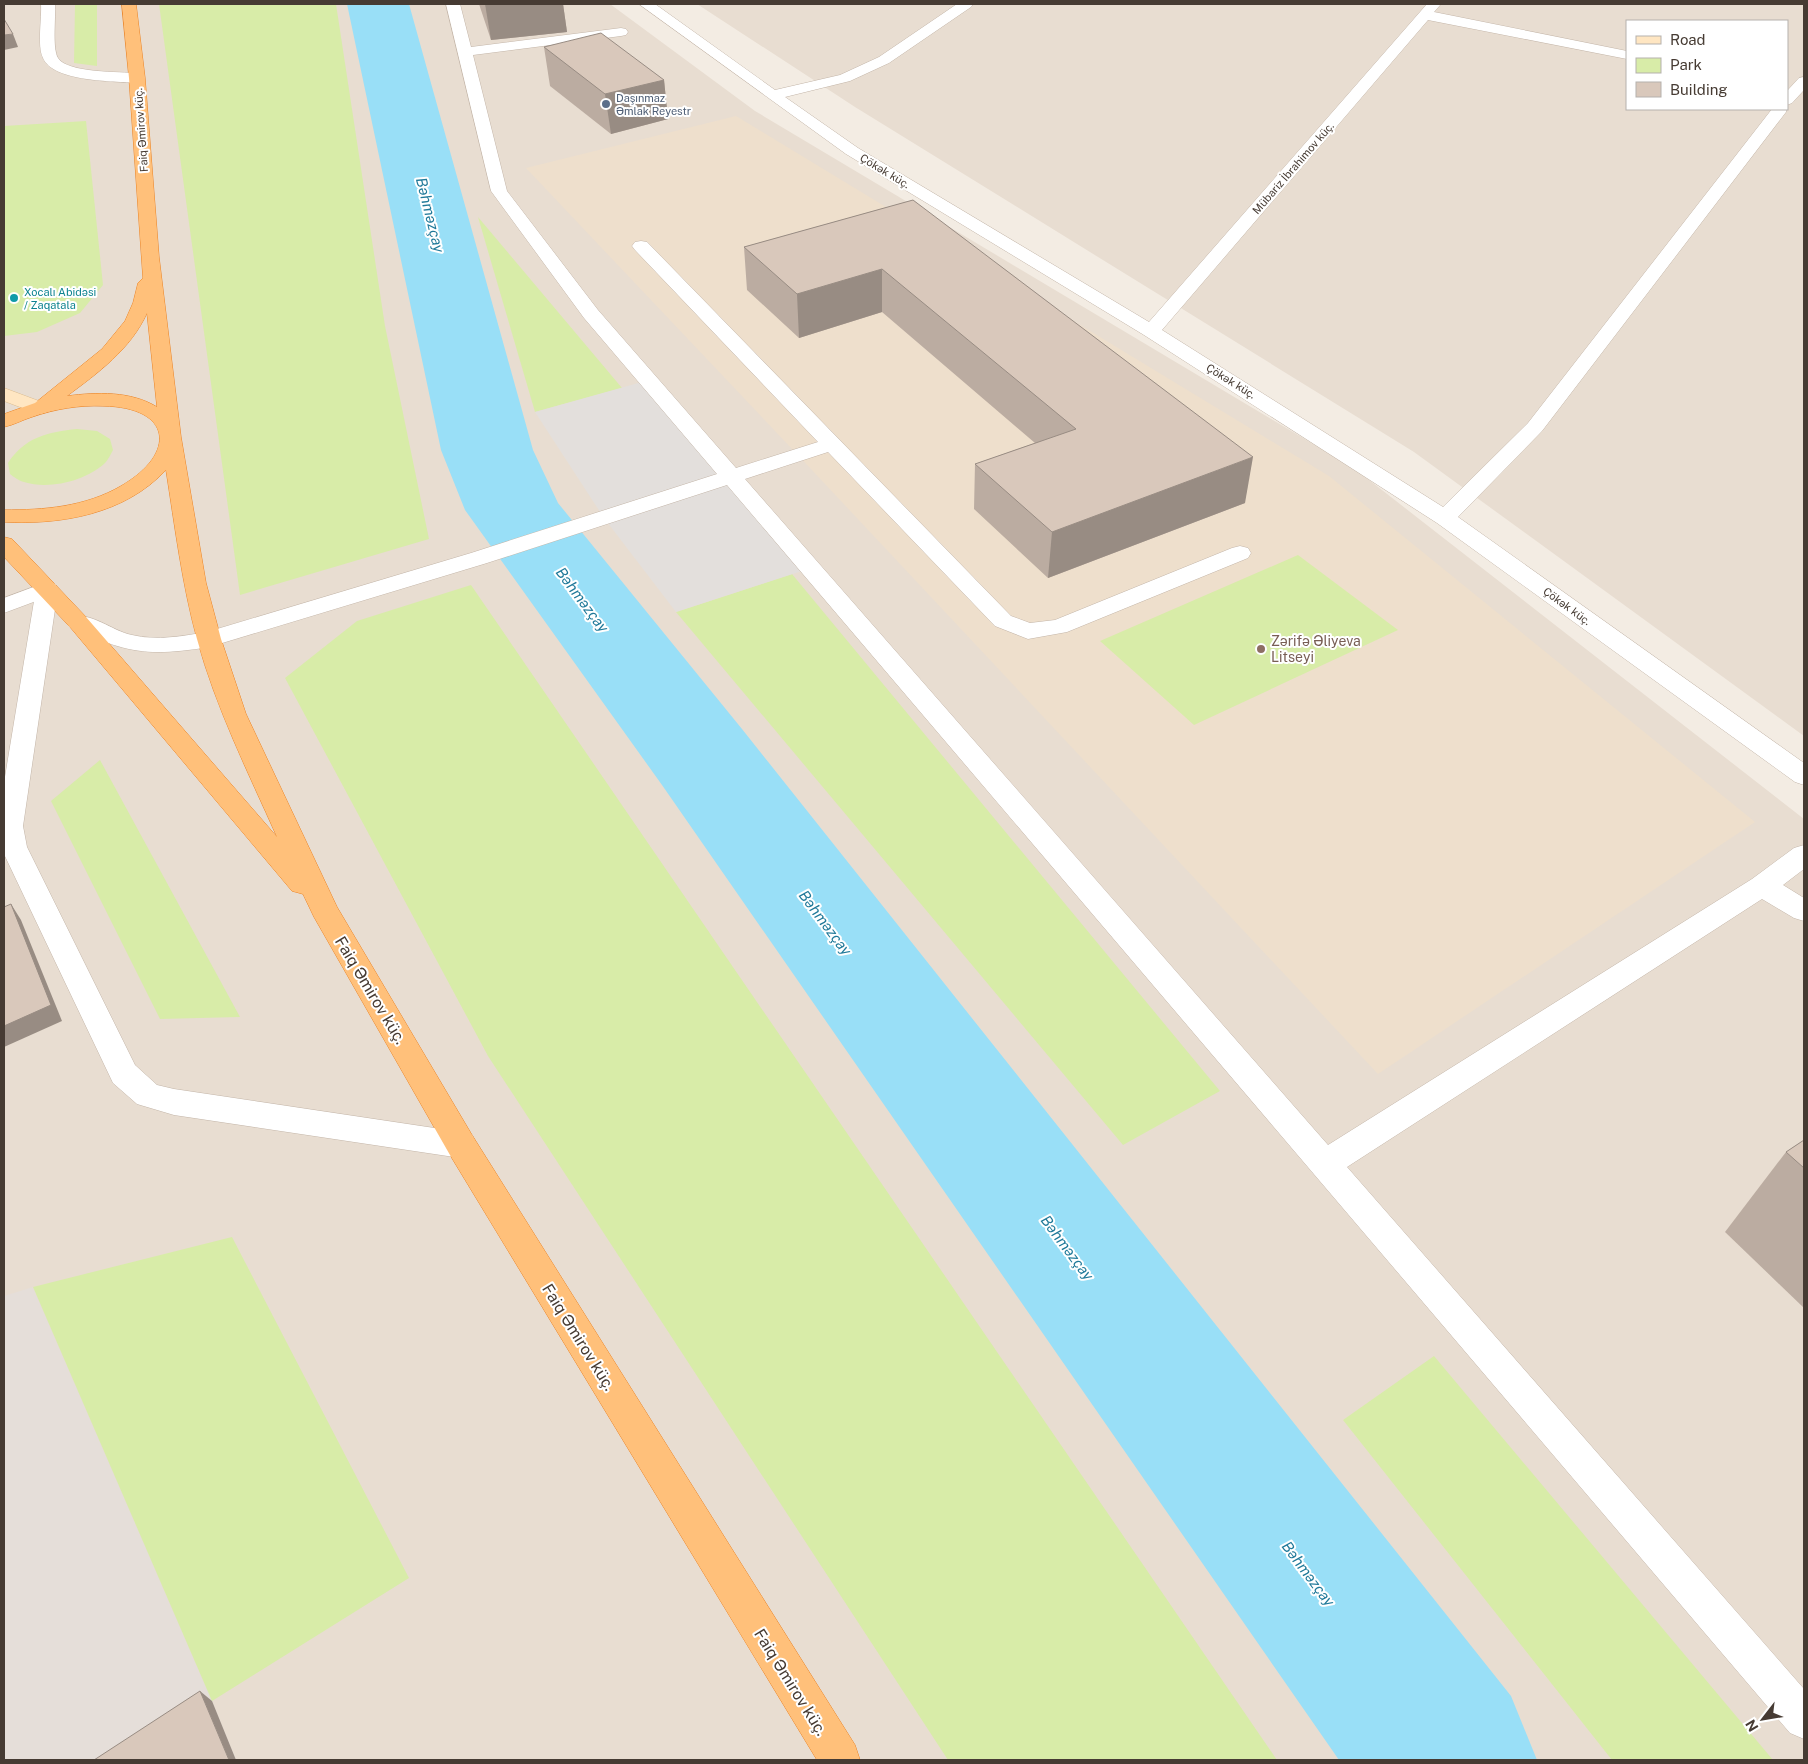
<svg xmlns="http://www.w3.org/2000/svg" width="1808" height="1764" viewBox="0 0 1808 1764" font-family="'Public Sans',sans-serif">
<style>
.residential{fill:#e8ddd1;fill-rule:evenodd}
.industrial{fill:#e5ded9}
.education{fill:#eedfcc}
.green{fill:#d8eca8}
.parking{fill:#e3dfdc}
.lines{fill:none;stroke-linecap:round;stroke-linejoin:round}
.river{fill:#99dff7;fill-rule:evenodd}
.service-casing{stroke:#c3b5a8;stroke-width:1}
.minor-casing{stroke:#c3b5a8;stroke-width:1}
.secondary-casing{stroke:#dbbc90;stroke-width:1}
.trunk-casing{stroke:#eb8325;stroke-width:1}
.path{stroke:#c3ab95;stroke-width:2.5;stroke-dasharray:2 2;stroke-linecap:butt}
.service{fill:#fff;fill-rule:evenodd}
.minor{fill:#fff;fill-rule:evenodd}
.secondary{fill:#ffe6c2;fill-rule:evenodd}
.trunk{fill:#ffc07a;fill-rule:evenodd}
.wall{fill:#bbaca1}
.shaded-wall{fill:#988c83}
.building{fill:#d9c8bb;stroke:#988c83}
.service-dot{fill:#5c6f8a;stroke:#fff;stroke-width:2}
.culture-dot{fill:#0f9aa8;stroke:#fff;stroke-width:2}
.education-dot{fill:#8d6e63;stroke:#fff;stroke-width:2}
.labels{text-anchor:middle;stroke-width:4;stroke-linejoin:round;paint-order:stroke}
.far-service-label{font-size:11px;fill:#4e5e75;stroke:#fff;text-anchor:start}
.far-street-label{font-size:11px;fill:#463b33;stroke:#fff}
.far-culture-label{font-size:11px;fill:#0d838f;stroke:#fff;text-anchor:start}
.education-label{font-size:14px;fill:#785e54;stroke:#fff;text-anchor:start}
.water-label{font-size:15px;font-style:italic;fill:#1f7999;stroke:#fff}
.near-street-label{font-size:16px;fill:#463b33;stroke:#fff}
</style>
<rect width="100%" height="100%" fill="#f3ece3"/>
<!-- residential -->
<g class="residential">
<polygon points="4,4 610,4 755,111 1355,469 1804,819 1804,1760 4,1760"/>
<path d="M697,4h1107v732l-390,-284 -559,-345zM1627,21h160v88h-160z"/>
</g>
<!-- industrial -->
<polygon class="industrial" points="33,1287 212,1701 236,1760 4,1760 4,1296"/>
<!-- education -->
<polygon class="education" points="736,116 1329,476 1755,822 1378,1074 811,469 526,168"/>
<!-- green -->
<g class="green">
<polygon points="75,4 97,4 97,66 74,63"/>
<polygon points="159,4 336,4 385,326 429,539 240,595"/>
<polygon points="86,121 103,285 80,313 37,332 4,336 4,126"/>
<polygon points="478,217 622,388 535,412"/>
<path d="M77,429l20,2 13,8 3,11c-2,4 -5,10 -8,13 -19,18 -56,27 -81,19 -5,-1 -10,-5 -14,-8l-2,-11c17,-26 40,-31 69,-34z"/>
<polygon points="1298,555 1398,630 1194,725 1100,641"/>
<polygon points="792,574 1220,1091 1123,1145 676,612"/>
<polygon points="471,585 1277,1760 948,1760 488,1056 285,678 357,621"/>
<polygon points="100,760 240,1017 160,1019 51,801"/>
<polygon points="232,1237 409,1578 212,1701 33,1287"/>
<polygon points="1434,1356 1773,1760 1612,1760 1343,1420"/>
</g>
<!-- parking -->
<polygon class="parking" points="649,380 811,568 676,612 604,518 535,412"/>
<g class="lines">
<!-- river -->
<polygon class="river" points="347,4 409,4 533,450 558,503 742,729 1511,1696 1537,1760 1339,1760 662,785 465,510 441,450"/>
<defs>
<g id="service">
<path d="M41,4h14c1,13 -3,44 3,54 9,15 63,14 79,15l5,2 3,3 -3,3 -5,2c-23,-2 -84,-1 -94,-25 -6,-12 -1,-40 -2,-54z"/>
<path d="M446,4h14l11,43 150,-19 5,1 2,3 -2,3 -5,1 -148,19 34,136 91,119 138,158 82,-26 -183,-192 -3,-4 3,-4 6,-1 6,1 364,374 19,7 25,-3 177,-72 8,-2 8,2 3,5 -3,5 -181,74 -39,7 -33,-13 -167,-174 -83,27 583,666 424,-266 42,-31 10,-3v24l-21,16 21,13v23l-10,-3 -32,-19 -415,268 457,522v50l-14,-6 -1063,-1248 -240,78 -278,84c-62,10 -83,6 -139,-20l-4,-5 4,-5c21,-6 42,14 62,18 25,6 51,1 75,-3l264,-79 246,-79 -133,-156 -93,-127z"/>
<polygon points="47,582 55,584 58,589 23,826 27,847 135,1065 157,1085 174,1089 461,1132 472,1135 477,1145 472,1155 461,1158 174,1115 137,1104 113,1083 4,854 4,783 36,589 39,584"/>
</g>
<g id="minor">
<polygon points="639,4 655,4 775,90 840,75 879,57 957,4 973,4 971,7 889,63 850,81 785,97 858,148 1149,322 1427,4 1441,4 1434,12 1627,51 1627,59 1428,20 1162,330 1443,507 1528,423 1772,109 1787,108 1786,112 1542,431 1458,517 1804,763 1804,785 1795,782 1437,523 1144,335 846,154"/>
<polygon points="1804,77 1804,90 1792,103 1787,105 1787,91 1799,78"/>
<polygon points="47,582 55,584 58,589 55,594 4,613 4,598"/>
</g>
<polygon id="secondary" points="4,388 47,404 50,408 47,412 40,414 33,412 4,401"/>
<path id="trunk" d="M122,4h14l9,74 14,179 22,180 25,146 15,56 25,75 91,193 135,228 383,610 5,15h-43l-367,-605 -136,-238 -11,-23 -11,-3 -222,-264 -66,-70v-20l8,2 74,78 191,220c-29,-65 -61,-129 -80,-198 -15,-55 -22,-112 -31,-169 -41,44 -104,55 -162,52v-12c40,0 81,-3 117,-24 57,-33 51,-79 -18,-80 -24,-1 -48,3 -71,11 -10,3 -18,8 -28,10v-13l31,-11 67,-54 23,-28 8,-18 5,-20 5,-5 -14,-200zM147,313l10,94c-26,-16 -60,-15 -90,-11 31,-23 64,-47 80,-83z"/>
</defs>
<!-- service casing -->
<use href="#service" class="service-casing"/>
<!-- minor casing -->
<use href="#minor" class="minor-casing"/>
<!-- secondary casing -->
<use href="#secondary" class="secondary-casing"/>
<!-- trunk casing -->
<use href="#trunk" class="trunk-casing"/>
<!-- path -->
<polyline class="path" points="87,292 98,291"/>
<!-- service -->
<use href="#service" class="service"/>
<!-- minor -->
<use href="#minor" class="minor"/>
<!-- secondary -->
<use href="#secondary" class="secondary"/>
<!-- trunk -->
<use href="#trunk" class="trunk"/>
</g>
<!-- wall -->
<g class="wall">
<polygon points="479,4 563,4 567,32 491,40"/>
<polygon points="544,47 664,80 668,119 611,134 550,86"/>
<polygon points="913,200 1245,503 1048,578 974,509 975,464 1035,443 882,312 799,338 747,290 744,247"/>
<polygon points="1804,1140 1804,1308 1725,1232 1786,1152"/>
</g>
<!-- shaded-wall -->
<g class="shaded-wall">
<polygon points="485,4 563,4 567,32 491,40"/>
<polygon points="13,34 18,47 4,50 4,35"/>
<polygon points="664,80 668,119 611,134 605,94"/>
<polygon points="882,269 882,312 799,338 797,294"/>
<polygon points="1253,457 1245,503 1048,578 1052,532"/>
<polygon points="11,904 21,920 62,1021 4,1047 4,1026"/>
<polygon points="200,1691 212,1701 236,1760 229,1760"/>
</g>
<!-- building -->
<g class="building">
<polygon points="4,19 13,34 4,35"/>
<polygon points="601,33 664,80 605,94 544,47"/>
<polygon points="913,200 1253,457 1052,532 975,464 1076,429 882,269 797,294 744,247"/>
<polygon points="11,904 51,1005 4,1026 4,907"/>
<polygon points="1804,1140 1804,1168 1786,1152"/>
<polygon points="200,1691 229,1760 94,1760"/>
</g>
<!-- markers -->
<circle class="service-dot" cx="606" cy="104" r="5"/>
<circle class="culture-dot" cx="14" cy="298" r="5"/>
<circle class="education-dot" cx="1261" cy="649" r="5"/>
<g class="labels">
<!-- far-service labels -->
<g class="far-service-label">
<text x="616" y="102">Daşınmaz<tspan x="616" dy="13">Əmlak Reyestr</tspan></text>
</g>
<!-- far-street labels -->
<g class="far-street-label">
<text transform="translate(141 130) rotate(-94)" y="4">Faiq Əmirov küç.</text>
<text transform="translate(1293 168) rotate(-49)" y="4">Mübariz İbrahimov küç.</text>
<text transform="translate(885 171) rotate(31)" y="4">Çökək küç.</text>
<text transform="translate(1231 381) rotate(32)" y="4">Çökək küç.</text>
<text transform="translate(1567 606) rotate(36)" y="4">Çökək küç.</text>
</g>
<!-- far-culture labels -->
<g class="far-culture-label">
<text x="24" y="296">Xocalı Abidəsi<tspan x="24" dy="13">/ Zaqatala</tspan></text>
</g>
<!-- education labels -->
<g class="education-label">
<text x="1271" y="646">Zərifə Əliyeva<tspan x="1271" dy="16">Litseyi</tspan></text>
</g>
<!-- water labels -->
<g class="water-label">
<text transform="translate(430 215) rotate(76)" y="5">Bəhməzçay</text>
<text transform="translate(582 600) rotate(53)" y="5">Bəhməzçay</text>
<text transform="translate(825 923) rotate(53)" y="5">Bəhməzçay</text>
<text transform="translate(1067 1248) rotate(53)" y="5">Bəhməzçay</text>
<text transform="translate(1308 1574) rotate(53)" y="5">Bəhməzçay</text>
</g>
<!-- near-street labels -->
<g class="near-street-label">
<text transform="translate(371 990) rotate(59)" y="6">Faiq Əmirov küç.</text>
<text transform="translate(579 1337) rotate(58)" y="6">Faiq Əmirov küç.</text>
<text transform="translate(791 1682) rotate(58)" y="6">Faiq Əmirov küç.</text>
</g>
</g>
<!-- border -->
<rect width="1808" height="1764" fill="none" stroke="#463b33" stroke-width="10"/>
<!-- legend -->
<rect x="1626" y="20" width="162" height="90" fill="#ffffff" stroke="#b5b1ad"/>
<rect x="1636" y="36" width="25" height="8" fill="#ffe6c2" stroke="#b5b1ad"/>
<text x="1670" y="45" font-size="15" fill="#463b33">Road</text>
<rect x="1636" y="58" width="25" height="15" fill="#d8eca8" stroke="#b5b1ad"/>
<text x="1670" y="70" font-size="15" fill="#463b33">Park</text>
<rect x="1636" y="82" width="25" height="15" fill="#d9c8bb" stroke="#b5b1ad"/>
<text x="1670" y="95" font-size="15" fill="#463b33">Building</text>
<!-- north arrow -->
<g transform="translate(1763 1719) rotate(239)" stroke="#ffffff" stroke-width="4" paint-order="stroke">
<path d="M0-4L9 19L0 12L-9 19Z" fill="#463b33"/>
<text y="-8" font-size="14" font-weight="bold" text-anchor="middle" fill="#463b33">N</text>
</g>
</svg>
